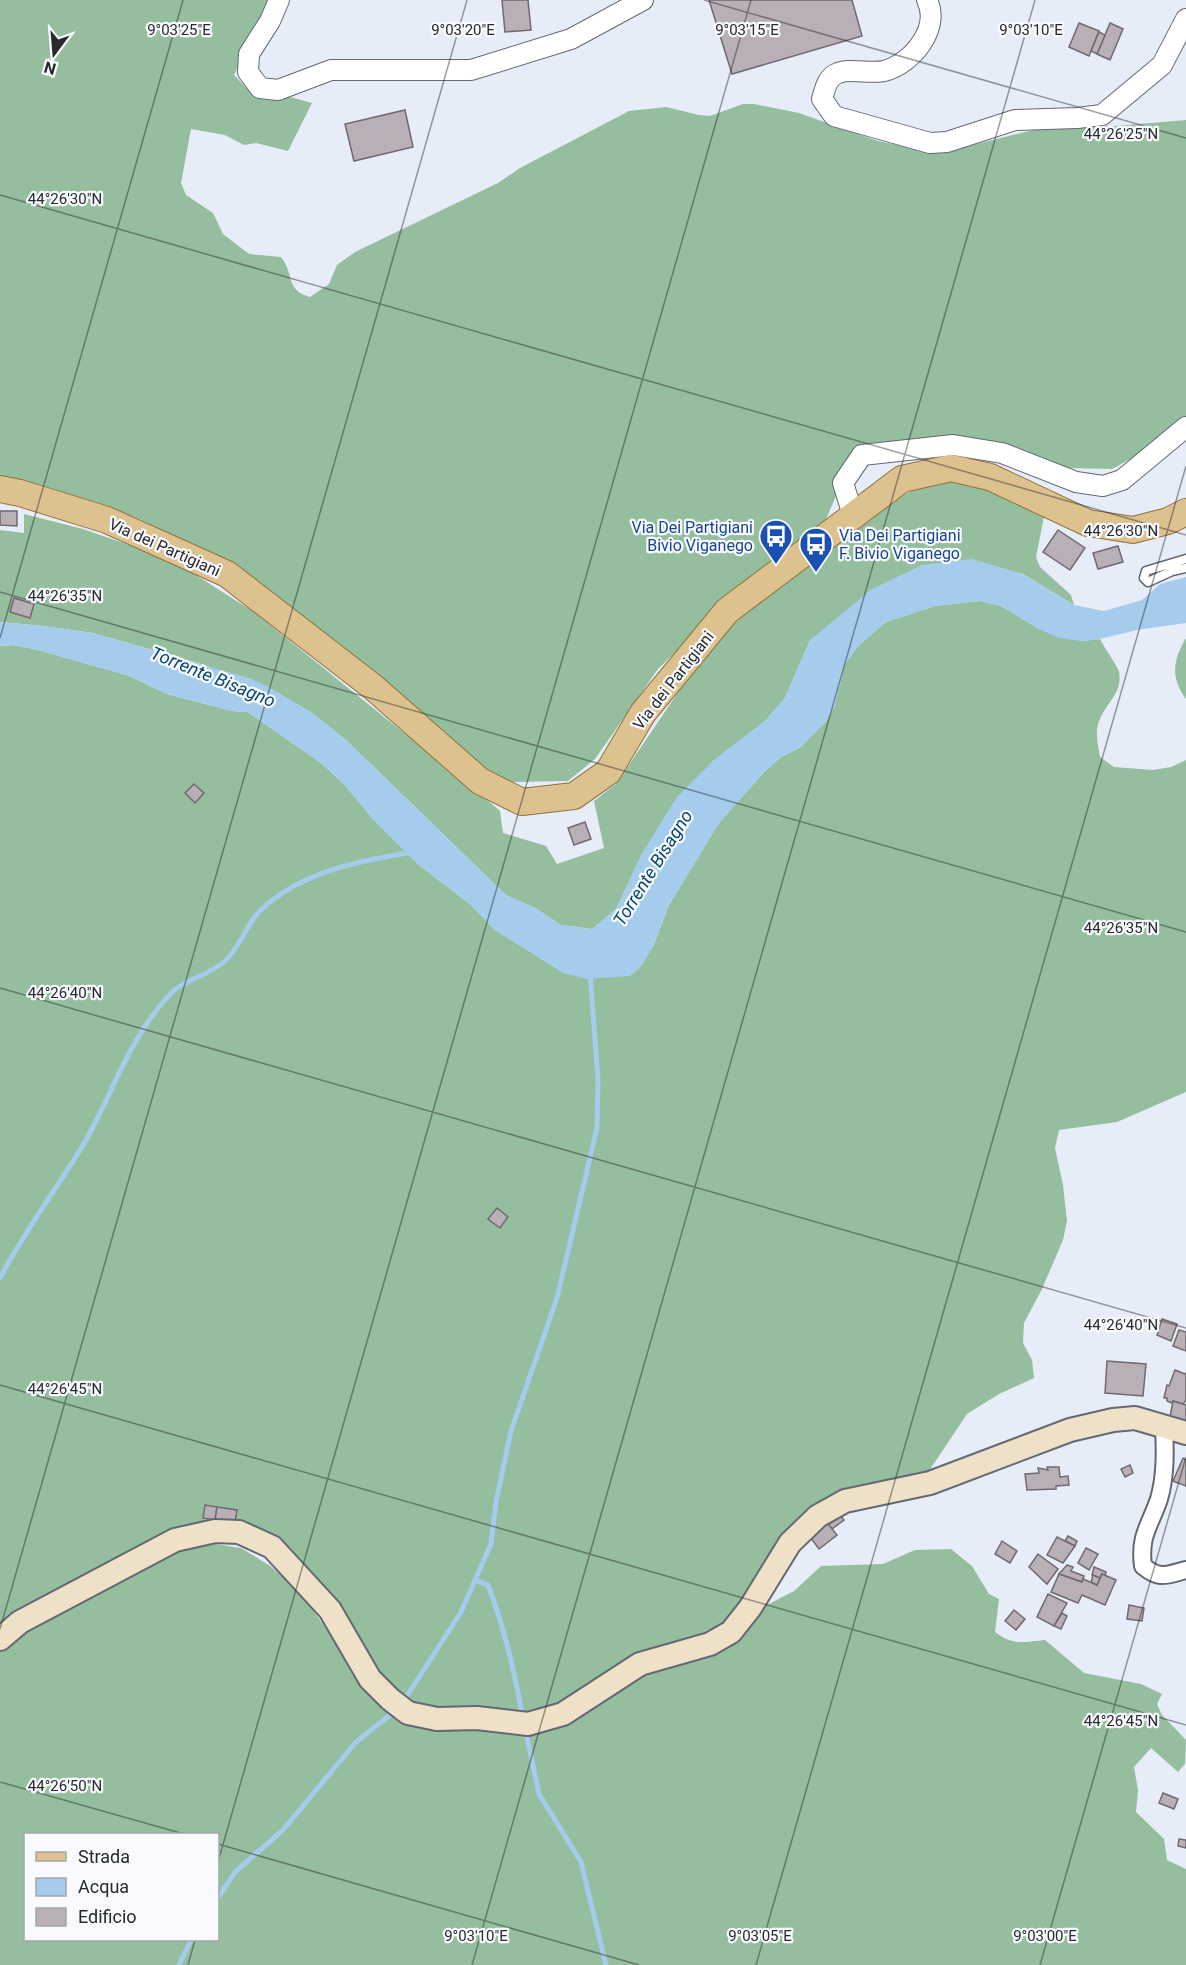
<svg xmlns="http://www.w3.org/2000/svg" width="1186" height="1965" viewBox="0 0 1186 1965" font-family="Roboto,sans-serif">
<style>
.forest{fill:#94be9e;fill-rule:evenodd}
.water{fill:#a5cced}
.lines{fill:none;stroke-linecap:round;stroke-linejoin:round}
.stream{stroke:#a5cced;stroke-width:5}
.building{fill:#b9afb7;stroke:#72686f;stroke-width:1.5}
.service-casing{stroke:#636872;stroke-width:11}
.minor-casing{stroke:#636872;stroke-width:20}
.tertiary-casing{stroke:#636872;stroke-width:22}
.secondary-casing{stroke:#636872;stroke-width:26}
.primary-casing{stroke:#8f723d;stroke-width:28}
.service{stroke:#fff;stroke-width:8}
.minor{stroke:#fff;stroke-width:16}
.tertiary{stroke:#fff;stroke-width:20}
.secondary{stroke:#eee1c7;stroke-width:22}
.primary{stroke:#ddc28f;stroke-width:26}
.ticks{fill:none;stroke:#27292d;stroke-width:1.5;stroke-opacity:0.45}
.labels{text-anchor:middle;stroke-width:4.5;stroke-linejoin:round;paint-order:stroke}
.transit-label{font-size:16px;fill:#164399;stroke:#f8fafe;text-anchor:end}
.street-label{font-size:16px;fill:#27292d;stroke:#f8fafe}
.water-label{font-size:18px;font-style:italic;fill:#044771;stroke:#f8fafe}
.ticks-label{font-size:15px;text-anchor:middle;fill:#27292d;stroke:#f8fafe;stroke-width:4.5;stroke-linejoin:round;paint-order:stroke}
</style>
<rect width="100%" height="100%" fill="#e7edf8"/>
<!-- forest -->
<g class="forest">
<path d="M0,0h271l-37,75 22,23 11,2 11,-4 12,1 22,6 -24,48 -32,-8 -12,2 -19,-10 -34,-6 -10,54 5,12 27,18 10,21 26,20 32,3c14,18 4,33 29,40l19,-13 8,-19 18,-13 143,-69 22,-15 109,-57 37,-4 33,8 11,1 33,-12h11l45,9 79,28 61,12 111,-27h65l71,-6v297l-52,40 -22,12 -42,-1 -93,-28 -59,-2 -60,9 -16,18 -6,31 -13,30 -107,86 -58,57 -63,90 -27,22 -55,1 -30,-14 -191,-160 -58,-43 -99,-48 -110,-35 -25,-6z"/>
<polygon points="931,481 974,483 1044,517 1036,557 1040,567 1071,595 1074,605 1021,573 810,640 785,698 765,721 712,762 643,852 616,909 592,929 561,925 535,908 506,895 347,741 311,712 205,665 93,633 44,626 0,622 0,530 24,533 24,514 83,529 172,560 254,612 492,804 500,811 503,833 546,846 557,864 604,848 594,801 616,784 704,654 762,596 892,501"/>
<path d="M980,601l21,5 38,23 43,12 18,-2c3,7 19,29 19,33 4,20 -12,30 -19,47 -6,12 -2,25 0,38l14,10 39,3 18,-3 15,-7v332l-69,30 -58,8 -4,18 8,37 4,36 -4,19 -21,49 -18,34 -1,20 9,17 2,18 -35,16 -32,20 -40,60 -84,20 -118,130 -19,11 -147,69 -32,10 -89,-5 -26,-5 -16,-12 -154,-170 -242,104v-980l13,-1 21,4 93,26 40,19 65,17 16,1 73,51 24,22 27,33 47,47 52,40 24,25 69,43 89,-26 16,-42 50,-82 45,-51 17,-15 20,-10 33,-39 11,-44 13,-18 28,-24 49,-16z"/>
<path d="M1186,638v61c-16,-22 -13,-39 0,-61z"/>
<path d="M203,1542l38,6 28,17 31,27 80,112 144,27 270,-140 27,-25 62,-2 32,-14 36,-1 21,17 17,28 10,5 -4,33c18,14 28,10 50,8l39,33 57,11 21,10 -5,10 5,11 24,25 -1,24 -7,8 -27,-24 -17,19 4,23 -2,22 28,27 3,21 19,9v96h-1186v-313l34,-30 99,-51zM26,1834h192v106h-192z"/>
</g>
<!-- water -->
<polygon class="water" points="972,559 1020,573 1074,605 1104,611 1142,600 1160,584 1186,577 1186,623 1137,630 1100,639 1082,641 1059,638 1039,629 1001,606 980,601 935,606 886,622 858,646 845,664 834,708 826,722 801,747 781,757 764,772 719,823 669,905 653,947 641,967 630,976 586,979 564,973 495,930 471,905 419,865 372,818 345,785 321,763 248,712 232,711 167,694 127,675 34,649 13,645 0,646 0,622 44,626 93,633 252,679 272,689 311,712 347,741 506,895 535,908 561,925 592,929 616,909 643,852 676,798 712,762 765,721 785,698 810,640 872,589 922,565"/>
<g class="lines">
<!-- stream -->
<g class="stream">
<path d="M0,1278c24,-46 55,-87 82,-131 30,-51 47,-110 89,-154 12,-13 39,-18 54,-32 16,-15 22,-39 37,-52 41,-38 97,-48 151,-57"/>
<path d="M475,1580l13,5c17,44 27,88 35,134"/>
<polyline points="403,1702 461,1612 491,1544 496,1502 511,1431 557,1298 597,1128 598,1080 590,972"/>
<polyline points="525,1728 539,1794 581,1862 606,1965"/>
<polyline points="218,1898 235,1872 283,1830 355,1743 395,1711"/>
<polyline points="179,1965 191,1940"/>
</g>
</g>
<!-- building -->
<g class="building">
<polygon points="502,0 528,0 531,30 505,32"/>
<polygon points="709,0 852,0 862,36 732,74"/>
<polygon points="1079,23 1099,31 1089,56 1069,47"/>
<polygon points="1110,23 1123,29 1110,60 1097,54"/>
<polygon points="1099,32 1105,35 1097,54 1091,51"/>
<polygon points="405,110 413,147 354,161 345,124"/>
<polygon points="0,511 17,511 17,526 0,525"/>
<polygon points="1058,530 1085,548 1070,570 1043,552"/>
<polygon points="1118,546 1123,562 1098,569 1093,553"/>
<polygon points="14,598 34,604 30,618 10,612"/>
<polygon points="194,784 204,793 195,803 185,793"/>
<polygon points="585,822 591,839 574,845 568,828"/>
<polygon points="497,1208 508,1217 500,1228 488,1219"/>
<polygon points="1162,1319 1177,1324 1171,1341 1157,1335"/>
<polygon points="1179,1330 1186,1332 1186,1351 1173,1346"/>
<polygon points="1107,1361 1146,1364 1143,1396 1105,1393"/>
<polygon points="1175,1370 1185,1374 1186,1373 1186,1400 1183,1404 1173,1401 1172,1403 1167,1401 1167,1398 1164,1398 1167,1385 1169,1386"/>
<polygon points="1173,1401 1186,1405 1186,1421 1169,1422"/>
<polygon points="1183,1458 1186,1460 1186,1486 1173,1481"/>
<polygon points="1130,1465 1133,1473 1125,1477 1121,1469"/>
<polygon points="1047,1467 1059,1467 1060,1477 1068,1476 1069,1485 1056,1486 1056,1489 1027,1490 1025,1474 1039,1473 1038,1468 1048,1470"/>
<polygon points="205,1505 217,1507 215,1520 203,1518"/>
<polygon points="217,1507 237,1510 235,1523 215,1520"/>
<polygon points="837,1511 844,1520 832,1529 825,1520"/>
<polygon points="825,1520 837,1535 819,1549 807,1533"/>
<polygon points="1068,1536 1077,1541 1075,1546 1065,1541"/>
<polygon points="1057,1537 1075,1546 1063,1563 1047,1555"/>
<polygon points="1002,1541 1017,1551 1010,1563 995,1554"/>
<polygon points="1086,1548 1098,1554 1089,1570 1078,1563"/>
<polygon points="1038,1554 1058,1569 1047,1584 1029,1567"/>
<polygon points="1067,1565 1073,1567 1071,1571 1084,1576 1082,1582 1059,1574"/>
<polygon points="1094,1567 1106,1572 1105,1576 1102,1574 1100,1578 1092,1575"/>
<polygon points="1059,1574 1082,1582 1083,1579 1097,1585 1102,1574 1116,1580 1105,1605 1082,1595 1078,1603 1051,1592"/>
<polygon points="1093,1575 1100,1578 1097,1585 1091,1582"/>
<polygon points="1048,1594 1067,1603 1054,1626 1037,1617"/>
<polygon points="1129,1605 1144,1608 1142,1621 1127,1619"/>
<polygon points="1014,1610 1025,1619 1016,1630 1005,1621"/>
<polygon points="1062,1613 1067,1616 1061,1629 1054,1626"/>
<polygon points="1163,1793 1178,1799 1174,1809 1159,1803"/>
<polygon points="1179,1839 1186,1840 1186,1848 1178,1846"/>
</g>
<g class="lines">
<defs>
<polyline id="service" points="1186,559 1146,571 1144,578 1148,582 1172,571 1186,568"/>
<path id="minor" d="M1164,1425c1,25 2,50 -5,74 -9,27 -20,36 -16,67 17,14 23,9 43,4"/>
<g id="tertiary">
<polyline points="279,0 270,21 249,54 248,72 260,88 278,90 331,70 471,70 571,39 643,0"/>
<path d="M927,0c14,28 -15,64 -43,71 -13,3 -34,-3 -46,2 -11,4 -13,16 -16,26l12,17 96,27 17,-1 68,-22 62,-2 25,-3 60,-50 24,-46"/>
<polyline points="853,515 843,483 862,455 953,445 1002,453 1076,482 1103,486 1122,480 1186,427"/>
</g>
<polyline id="secondary" points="0,1639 20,1622 175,1540 215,1531 239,1532 272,1547 330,1610 370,1679 390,1699 408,1713 437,1719 477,1718 528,1724 563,1714 640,1664 710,1644 731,1632 750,1608 790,1543 818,1516 845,1501 930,1483 1070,1430 1113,1420 1135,1418 1186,1433"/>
<polyline id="primary" points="0,489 20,493 107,520 227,574 373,687 480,781 522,802 574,796 608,772 643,713 727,611 902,479 951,468 990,477 1088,523 1133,530 1168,521 1186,512"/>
</defs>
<!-- service casing -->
<use href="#service" class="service-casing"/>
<!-- minor casing -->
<use href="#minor" class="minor-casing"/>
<!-- tertiary casing -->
<use href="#tertiary" class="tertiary-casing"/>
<!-- secondary casing -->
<use href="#secondary" class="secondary-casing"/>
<!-- primary casing -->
<use href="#primary" class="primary-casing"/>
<!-- service -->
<use href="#service" class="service"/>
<!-- minor -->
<use href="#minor" class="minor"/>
<!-- tertiary -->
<use href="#tertiary" class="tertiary"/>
<!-- secondary -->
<use href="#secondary" class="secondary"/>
<!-- primary -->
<use href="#primary" class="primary"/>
</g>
<!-- ticks -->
<path class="ticks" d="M704,0l482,138M0,195l1186,340M0,592l1186,340M0,638l183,-638M0,988l1186,340M0,1385l1186,340M0,1629l467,-1629M0,1782l184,52M218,1844l421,121M218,1862l533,-1862M188,1965l7,-25M472,1965l563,-1965M756,1965l430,-1499M1040,1965l146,-508"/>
<!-- icons -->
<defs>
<symbol id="bus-pin" viewBox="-11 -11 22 30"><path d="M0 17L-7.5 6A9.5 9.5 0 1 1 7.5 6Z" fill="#1a4fb4" stroke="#f8fafe"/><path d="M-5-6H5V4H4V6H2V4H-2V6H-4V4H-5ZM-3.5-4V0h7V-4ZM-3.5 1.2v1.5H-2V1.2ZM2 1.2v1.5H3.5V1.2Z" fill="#fff"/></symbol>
</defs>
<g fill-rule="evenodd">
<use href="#bus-pin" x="757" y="517" width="38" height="52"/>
<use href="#bus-pin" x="797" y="525" width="38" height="52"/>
</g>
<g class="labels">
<!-- transit labels -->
<g class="transit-label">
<text x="753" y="533">Via Dei Partigiani<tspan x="753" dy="18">Bivio Viganego</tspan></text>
<text x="839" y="541" text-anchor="start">Via Dei Partigiani<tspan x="839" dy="18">F. Bivio Viganego</tspan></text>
</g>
<!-- street labels -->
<g class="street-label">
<text transform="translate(165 547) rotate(24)" y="6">Via dei Partigiani</text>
<text transform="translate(673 680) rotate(-52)" y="6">Via dei Partigiani</text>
</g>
<!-- water labels -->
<g class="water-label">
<text transform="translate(213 677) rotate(22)" y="6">Torrente Bisagno</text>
<text transform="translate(653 868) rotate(-58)" y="6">Torrente Bisagno</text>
</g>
</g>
<g class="ticks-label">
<text x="179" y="35">9°03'25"E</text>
<text x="463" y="35">9°03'20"E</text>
<text x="747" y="35">9°03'15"E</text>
<text x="1031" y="35">9°03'10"E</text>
<text x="1121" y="139">44°26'25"N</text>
<text x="65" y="204">44°26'30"N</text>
<text x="1121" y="536">44°26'30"N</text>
<text x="65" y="601">44°26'35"N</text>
<text x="1121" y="933">44°26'35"N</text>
<text x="65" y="998">44°26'40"N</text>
<text x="1121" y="1330">44°26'40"N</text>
<text x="65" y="1394">44°26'45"N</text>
<text x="1121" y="1726">44°26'45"N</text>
<text x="65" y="1791">44°26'50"N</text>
<text x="476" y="1941">9°03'10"E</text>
<text x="760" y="1941">9°03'05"E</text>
<text x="1045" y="1941">9°03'00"E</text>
</g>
<!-- legend -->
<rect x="24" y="1833" width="195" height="108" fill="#f8fafe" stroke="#a4a6aa" stroke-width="1.5"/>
<rect x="36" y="1852" width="30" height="9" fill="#ddc28f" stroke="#a4a6aa" stroke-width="1.5"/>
<text x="78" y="1863" font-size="18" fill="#27292d">Strada</text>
<rect x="36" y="1878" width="30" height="18" fill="#a5cced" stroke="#a4a6aa" stroke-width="1.5"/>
<text x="78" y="1893" font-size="18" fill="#27292d">Acqua</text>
<rect x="36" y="1908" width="30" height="18" fill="#b9afb7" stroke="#a4a6aa" stroke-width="1.5"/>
<text x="78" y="1923" font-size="18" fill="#27292d">Edificio</text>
<!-- north arrow -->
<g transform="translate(54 54) rotate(196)" stroke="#f8fafe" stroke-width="4.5" paint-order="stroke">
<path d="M0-4.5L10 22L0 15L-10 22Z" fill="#27292d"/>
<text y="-9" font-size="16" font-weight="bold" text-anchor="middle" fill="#27292d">N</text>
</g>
</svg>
